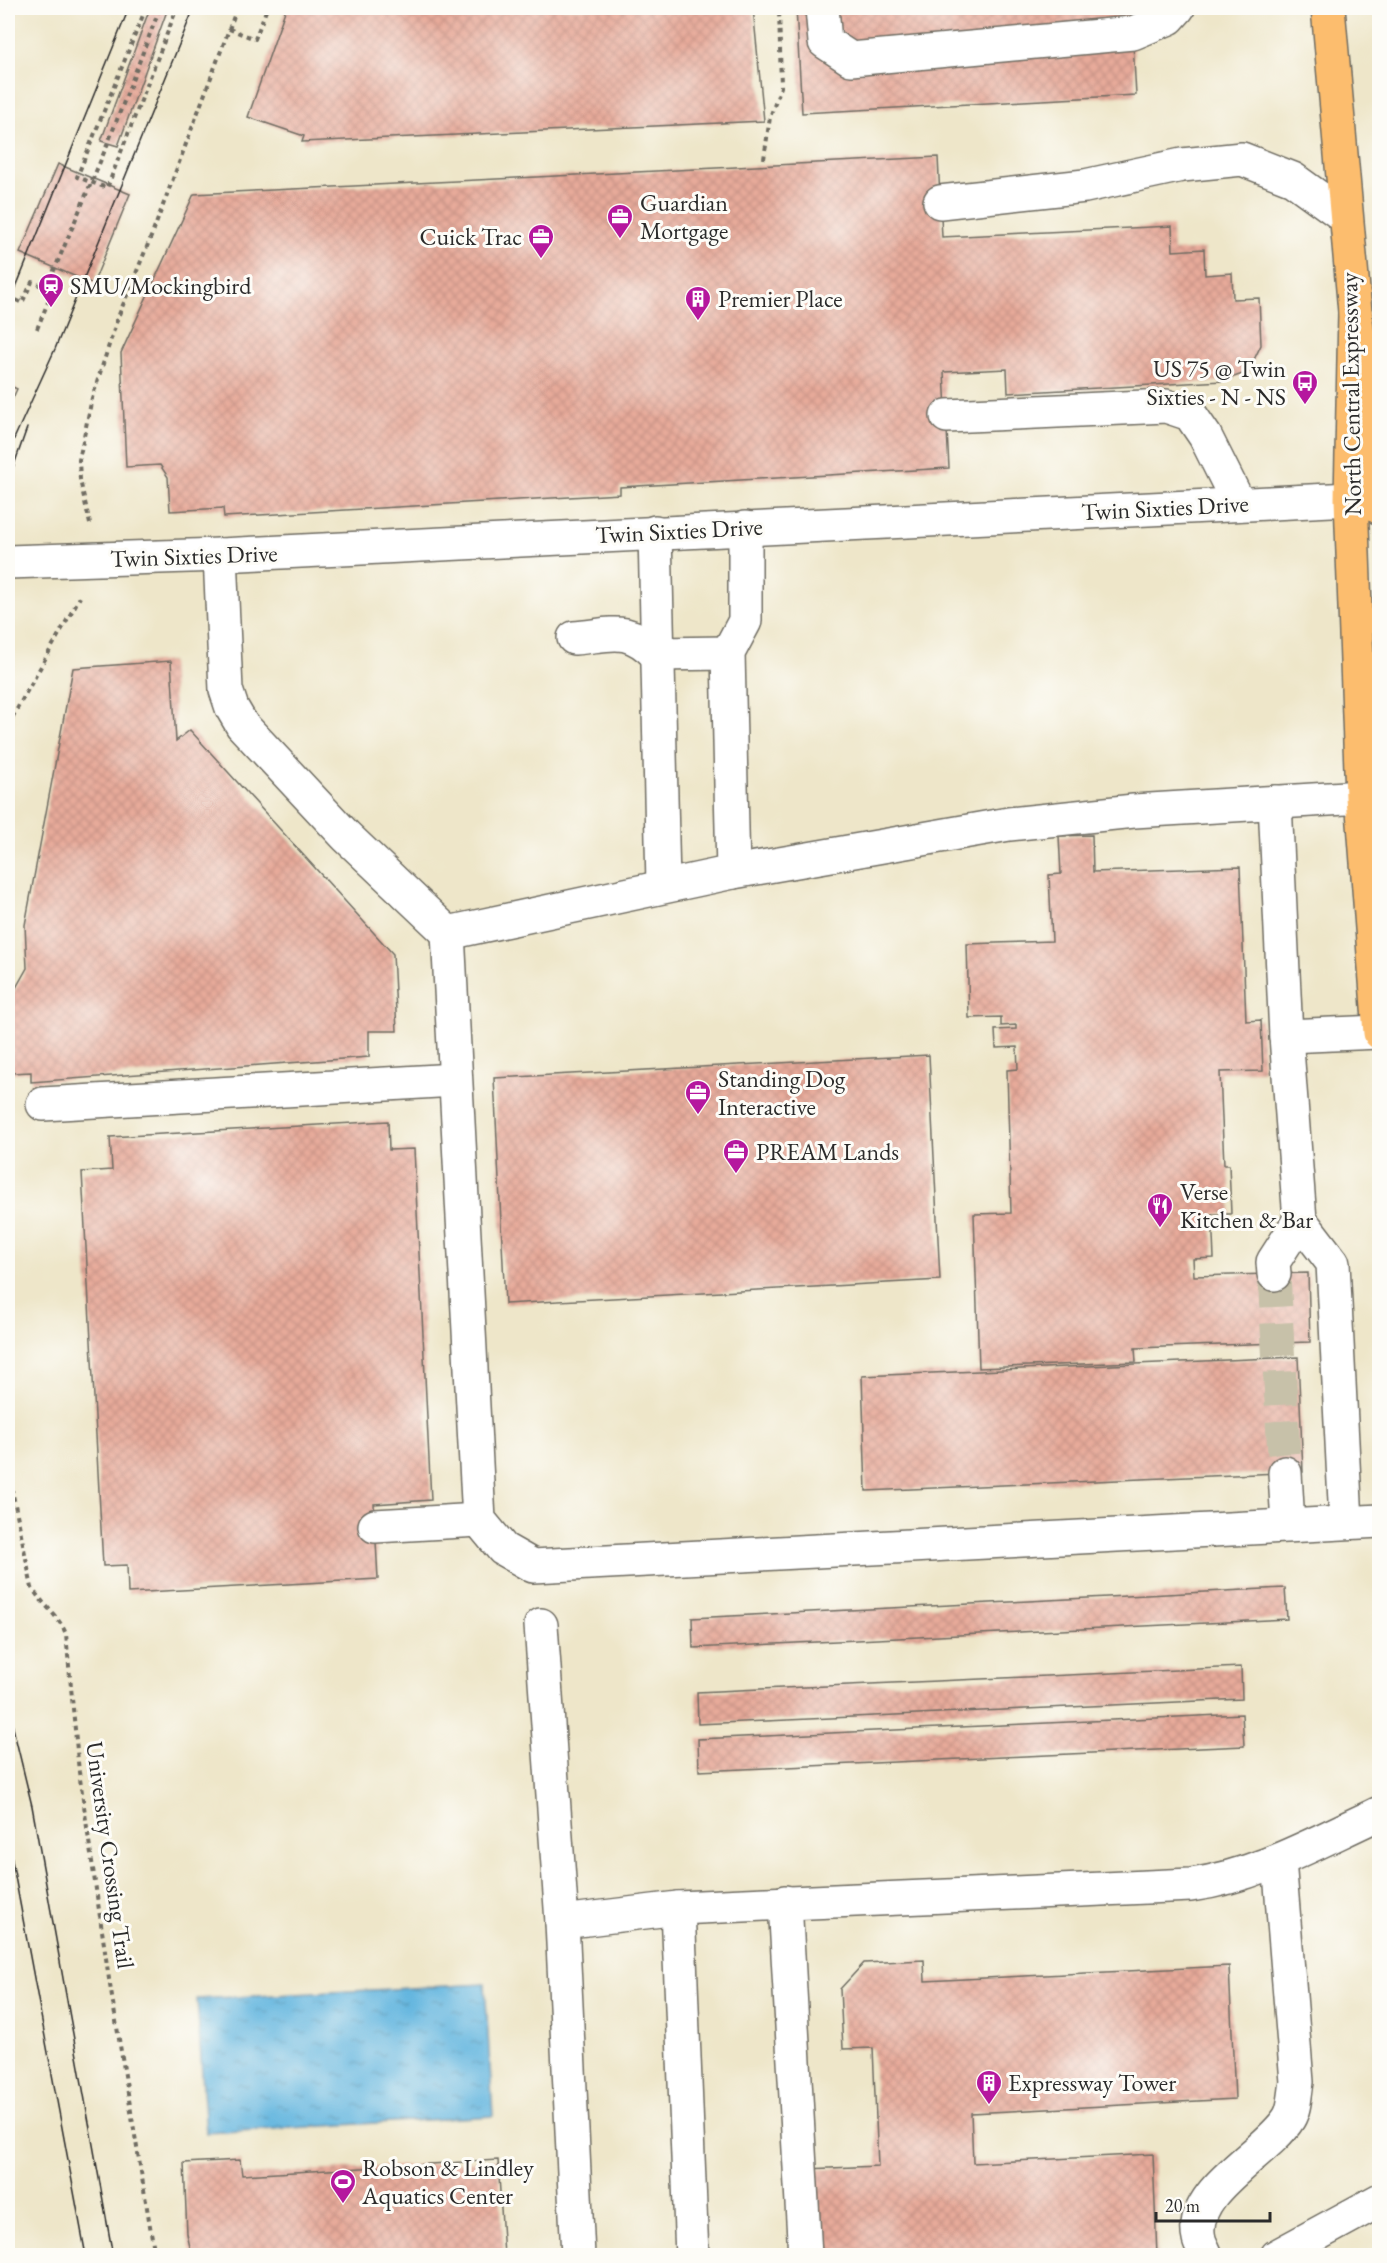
<svg xmlns="http://www.w3.org/2000/svg" width="1387" height="2263" viewBox="0 0 1387 2263" font-family="'EB Garamond',serif">
<style>
.water{fill:url(#water-ripples);stroke:#477085;stroke-width:1.5}
.building{fill:url(#building-cross-hatch)}
.lines{fill:none;stroke-linecap:round;stroke-linejoin:round}
.minor-tunnel{stroke:#c7c1a9;stroke-width:33;stroke-dasharray:33 16;stroke-linecap:butt}
.minor-casing{stroke:#6f6c62;stroke-width:36}
.major-casing{stroke:#6f6c62;stroke-width:36}
.highway-casing{stroke:#6f6c62;stroke-width:36}
.path{stroke:#6f6c62;stroke-width:4;stroke-dasharray:4.5 4.5;stroke-linecap:butt}
.minor{stroke:#fff;stroke-width:33}
.major{stroke:#fcbd6e;stroke-width:33}
.highway{stroke:#fcbd6e;stroke-width:33}
.tram{stroke:#2b2b2b;stroke-width:1.5}
.path-bridge{stroke:#6f6c62;stroke-width:4;stroke-dasharray:4.5 4.5;stroke-linecap:butt}
.labels{text-anchor:middle;stroke-width:6;stroke-linejoin:round;paint-order:stroke}
.poi-label{font-size:24px;fill:#2b2b2b;stroke:#fdfcf7;text-anchor:start}
.street-label{font-size:24px;fill:#2b2b2b;stroke:#fdfcf7}
</style>
<defs>
<pattern id="water-ripples" width="26" height="14" patternUnits="userSpaceOnUse" patternTransform="scale(1.5)"><rect width="26" height="14" fill="#63b6df"/><path d="M2 4q2-2 4 0t4 0M15 11q2-2 4 0t4 0" fill="none" stroke="#5294b5"/></pattern>
<pattern id="building-cross-hatch" width="8" height="8" patternUnits="userSpaceOnUse" patternTransform="scale(1.5)"><rect width="8" height="8" fill="#e7aa9a"/><path d="M0 0l8 8M0 8l8-8" fill="none" stroke="#c69285"/></pattern>
</defs>
<rect width="100%" height="100%" fill="#fdfcf7"/>
<filter id="ink" filterUnits="userSpaceOnUse"><feTurbulence type="fractalNoise" baseFrequency=".0167" numOctaves="2"/><feDisplacementMap in="SourceGraphic" scale="12" xChannelSelector="R" yChannelSelector="G"/><feConvolveMatrix kernelMatrix="1 2 1 2 8 2 1 2 1" color-interpolation-filters="sRGB"/></filter>
<filter id="wash" filterUnits="userSpaceOnUse"><feTurbulence type="fractalNoise" baseFrequency=".008" numOctaves="4" result="noise"/><feDisplacementMap in="SourceGraphic" scale="24" xChannelSelector="R" yChannelSelector="G"/><feGaussianBlur stdDeviation="1.35" result="paint"/><feColorMatrix in="noise" values="0 0 0 0 0 0 0 0 0 0 0 0 0 0 0 0 0 1.4 0 .05"/><feComposite in="paint" operator="in"/></filter>
<g filter="url(#wash)">
<rect width="100%" height="100%" fill="#eee6c9"/>
<!-- water -->
<polygon class="water" points="485,1984 493,2116 206,2133 197,1999"/>
<g id="blocks">
<!-- building -->
<g class="building">
<polygon points="150,8 168,8 118,146 101,141"/>
<polygon points="286,8 753,8 764,121 302,142 304,136 248,117"/>
<polygon points="796,8 1131,8 1136,95 802,113"/>
<polygon points="938,157 942,237 1172,226 1173,251 1204,249 1205,275 1232,273 1233,299 1259,298 1261,345 1248,372 1223,381 1008,393 1007,369 944,372 949,468 620,487 620,494 224,517 223,508 170,511 168,477 160,465 126,467 121,353 194,194"/>
<polygon points="58,164 130,194 93,284 20,253"/>
<polygon points="8,385 17,389 8,409"/>
<polygon points="171,661 176,741 190,730 393,954 397,1031 369,1031 369,1057 31,1082 31,1072 11,1073 8,1002 27,968 25,925 73,668"/>
<polygon points="1092,835 1093,872 1240,867 1246,1021 1261,1020 1263,1071 1220,1072 1224,1165 1229,1165 1231,1214 1212,1214 1214,1258 1193,1259 1194,1276 1308,1273 1310,1342 1135,1348 1136,1362 979,1368 974,1214 1011,1213 1007,1070 1018,1069 1017,1047 996,1048 995,1030 1016,1029 1016,1025 1001,1026 1001,1017 969,1018 967,944 1052,941 1049,875 1061,874 1059,836"/>
<polygon points="929,1055 940,1280 505,1304 494,1078"/>
<polygon points="388,1121 389,1150 414,1149 431,1500 374,1504 378,1579 128,1593 127,1565 103,1566 82,1172 112,1170 110,1137"/>
<polygon points="1298,1357 1303,1472 866,1491 862,1376"/>
<polygon points="1285,1588 1287,1619 693,1648 692,1618"/>
<polygon points="1241,1667 1242,1699 698,1724 697,1692"/>
<polygon points="1242,1714 1244,1746 699,1771 698,1739"/>
<polygon points="924,1960 925,1981 1229,1966 1235,2099 971,2113 973,2163 1153,2154 1157,2256 810,2256 806,2169 878,2166 873,2048 843,2049 840,1989 864,1963"/>
<polygon points="240,2160 242,2175 498,2160 504,2256 192,2256 187,2234 184,2163"/>
</g>
</g>
</g>
<g filter="url(#ink)">
<use href="#blocks" fill-opacity="0" stroke="#6f6c62" stroke-width="1.5"/>
<g class="lines">
<!-- minor-tunnel -->
<polyline class="minor-tunnel" points="1274,1274 1285,1473"/>
<defs>
<g id="minor">
<polyline points="822,8 825,42 851,59 1133,33 1169,18 1178,8"/>
<polyline points="940,202 1085,186 1182,165 1242,159 1293,179 1344,216"/>
<polyline points="947,416 1166,406 1190,414 1205,436 1239,504"/>
<polyline points="655,532 663,885"/>
<polyline points="220,555 226,690 232,708 242,725 346,836 448,933 733,872 728,653 745,621 745,528"/>
<polyline points="8,562 220,555 1351,499"/>
<path d="M574,638c38,-3 53,-13 82,16l72,-1"/>
<polyline points="1275,802 1286,1036 1300,1220 1333,1263 1346,1522"/>
<polyline points="733,872 1009,824 1134,811 1362,797"/>
<polyline points="448,933 479,1520 503,1549 533,1566 1380,1521"/>
<polyline points="1286,1036 1379,1032"/>
<polyline points="43,1104 455,1080"/>
<polyline points="1274,1274 1273,1262 1300,1220"/>
<polyline points="1285,1473 1288,1525"/>
<polyline points="375,1526 479,1520"/>
<polyline points="541,1625 562,1922"/>
<polyline points="785,1902 805,2256"/>
<polyline points="678,1908 692,2256"/>
<path d="M578,2256l-16,-334 116,-14 513,-23c67,-9 127,-44 189,-72"/>
<path d="M1206,2256c-2,-6 -6,-12 -7,-17 -12,-48 68,-85 90,-121 6,-10 6,-26 8,-36l-18,-222"/>
<polyline points="1277,2256 1380,2200"/>
</g>
<polyline id="major" points="1328,8 1355,312 1351,499 1362,797 1380,1033"/>
<polyline id="highway" points="1355,312 1380,508"/>
</defs>
<!-- minor casing -->
<use href="#minor" class="minor-casing"/>
<!-- major casing -->
<use href="#major" class="major-casing"/>
<!-- highway casing -->
<use href="#highway" class="highway-casing"/>
<!-- path -->
<g class="path">
<polyline points="146,8 77,177 107,188 177,8"/>
<polyline points="229,29 255,39 267,8"/>
<polyline points="764,159 770,117 781,87 779,8"/>
<polyline points="50,280 108,143 160,8"/>
<polyline points="37,329 53,290"/>
<polyline points="90,524 80,480 79,460 92,398 118,317 153,232 237,8"/>
<polyline points="8,725 80,597"/>
<path d="M8,1470l24,118c10,16 27,28 34,46l13,138 30,207 46,277"/>
</g>
<!-- minor -->
<use href="#minor" class="minor"/>
<!-- major -->
<use href="#major" class="major"/>
<!-- highway -->
<use href="#highway" class="highway"/>
<!-- tram -->
<g class="tram">
<polyline points="8,307 129,8"/>
<polyline points="8,452 55,349 194,8"/>
<polyline points="8,482 27,428"/>
<polyline points="8,1707 32,1806 113,2256"/>
<polyline points="8,1839 86,2256"/>
</g>
<!-- path-bridge -->
<polyline class="path-bridge" points="8,296 22,303 32,282 53,290"/>
</g>
</g>
<!-- icons -->
<defs>
<symbol id="office-pin" viewBox="-11 -11 22 30"><path d="M0 17L-7.5 6A9.5 9.5 0 1 1 7.5 6Z" fill="#b5179e" stroke="#fdfcf7"/><path d="M-6-3h4V-5.5h4V-3h4V5H-6ZM-1-4.5V-3h2v-1.5ZM-6 0V1H6V0Z" fill="#fff"/></symbol>
<symbol id="station-pin" viewBox="-11 -11 22 30"><path d="M0 17L-7.5 6A9.5 9.5 0 1 1 7.5 6Z" fill="#b5179e" stroke="#fdfcf7"/><path d="M-3-6H3Q5-6 5-4V2Q5 4 3 4L4.5 6H3L1.5 4h-3L-3 6H-4.5L-3 4Q-5 4-5 2V-4Q-5-6-3-6ZM-3.5-4v3h7v-3ZM-3.5 1v1.5H-2V1ZM2 1v1.5H3.5V1Z" fill="#fff"/></symbol>
<symbol id="building-pin" viewBox="-11 -11 22 30"><path d="M0 17L-7.5 6A9.5 9.5 0 1 1 7.5 6Z" fill="#b5179e" stroke="#fdfcf7"/><path d="M-4-6H4V6H1V3H-1V6H-4ZM-2.5-4.3h1.7v1.8h-1.7ZM.8-4.3h1.7v1.8H.8ZM-2.5-1h1.7V.8h-1.7ZM.8-1h1.7V.8H.8Z" fill="#fff"/></symbol>
<symbol id="bus-pin" viewBox="-11 -11 22 30"><path d="M0 17L-7.5 6A9.5 9.5 0 1 1 7.5 6Z" fill="#b5179e" stroke="#fdfcf7"/><path d="M-5-6H5V4H4V6H2V4H-2V6H-4V4H-5ZM-3.5-4V0h7V-4ZM-3.5 1.2v1.5H-2V1.2ZM2 1.2v1.5H3.5V1.2Z" fill="#fff"/></symbol>
<symbol id="restaurant-pin" viewBox="-11 -11 22 30"><path d="M0 17L-7.5 6A9.5 9.5 0 1 1 7.5 6Z" fill="#b5179e" stroke="#fdfcf7"/><path d="M-5-6h1v4h1v-4h1v4h1v-4h1v5L-1.5 .5V6h-2V.5L-5-1ZM5-6V6H3V1.5H1.5Q1.5-4 5-6Z" fill="#fff"/></symbol>
<symbol id="stadium-pin" viewBox="-11 -11 22 30"><path d="M0 17L-7.5 6A9.5 9.5 0 1 1 7.5 6Z" fill="#b5179e" stroke="#fdfcf7"/><path d="M0-5a6.5 5 0 1 0 0 10a6.5 5 0 1 0 0-10ZM-3.5-1.8h7v3.6h-7Z" fill="#fff"/></symbol>
</defs>
<g fill-rule="evenodd">
<use href="#office-pin" x="605" y="202" width="30" height="40"/>
<use href="#office-pin" x="526" y="222" width="30" height="40"/>
<use href="#station-pin" x="36" y="271" width="30" height="40"/>
<use href="#building-pin" x="683" y="284" width="30" height="40"/>
<use href="#bus-pin" x="1290" y="368" width="30" height="40"/>
<use href="#office-pin" x="683" y="1078" width="30" height="40"/>
<use href="#office-pin" x="721" y="1137" width="30" height="40"/>
<use href="#restaurant-pin" x="1145" y="1191" width="30" height="40"/>
<use href="#building-pin" x="974" y="2068" width="30" height="40"/>
<use href="#stadium-pin" x="328" y="2167" width="30" height="40"/>
</g>
<g class="labels">
<!-- poi labels -->
<g class="poi-label">
<text x="640" y="211">Guardian<tspan x="640" dy="28">Mortgage</tspan></text>
<text x="522" y="245" text-anchor="end">Cuick Trac</text>
<text x="70" y="294">SMU/Mockingbird</text>
<text x="718" y="307">Premier Place</text>
<text x="1286" y="377" text-anchor="end">US 75 @ Twin<tspan x="1286" dy="28">Sixties - N - NS</tspan></text>
<text x="718" y="1087">Standing Dog<tspan x="718" dy="28">Interactive</tspan></text>
<text x="756" y="1160">PREAM Lands</text>
<text x="1180" y="1200">Verse<tspan x="1180" dy="28">Kitchen &amp; Bar</tspan></text>
<text x="1008" y="2091">Expressway Tower</text>
<text x="362" y="2176">Robson &amp; Lindley<tspan x="362" dy="28">Aquatics Center</tspan></text>
</g>
<!-- street labels -->
<g class="street-label">
<text transform="translate(1351 394) rotate(-91)" y="8">North Central Expressway</text>
<text transform="translate(1165 508) rotate(-3)" y="8">Twin Sixties Drive</text>
<text transform="translate(679 531) rotate(-3)" y="8">Twin Sixties Drive</text>
<text transform="translate(194 556) rotate(-2)" y="8">Twin Sixties Drive</text>
<text transform="translate(110 1855) rotate(82)" y="8">University Crossing Trail</text>
</g>
</g>
<!-- margin -->
<rect width="1387" height="2263" fill="none" stroke="#fdfcf7" stroke-width="30"/>
<!-- scale -->
<path d="M1156 2212v9h114v-9" fill="none" stroke="#2b2b2b" stroke-width="3"/>
<text x="1165" y="2212" font-size="18" fill="#2b2b2b" stroke="#fdfcf7" stroke-width="4.5" paint-order="stroke">20 m</text>
</svg>
